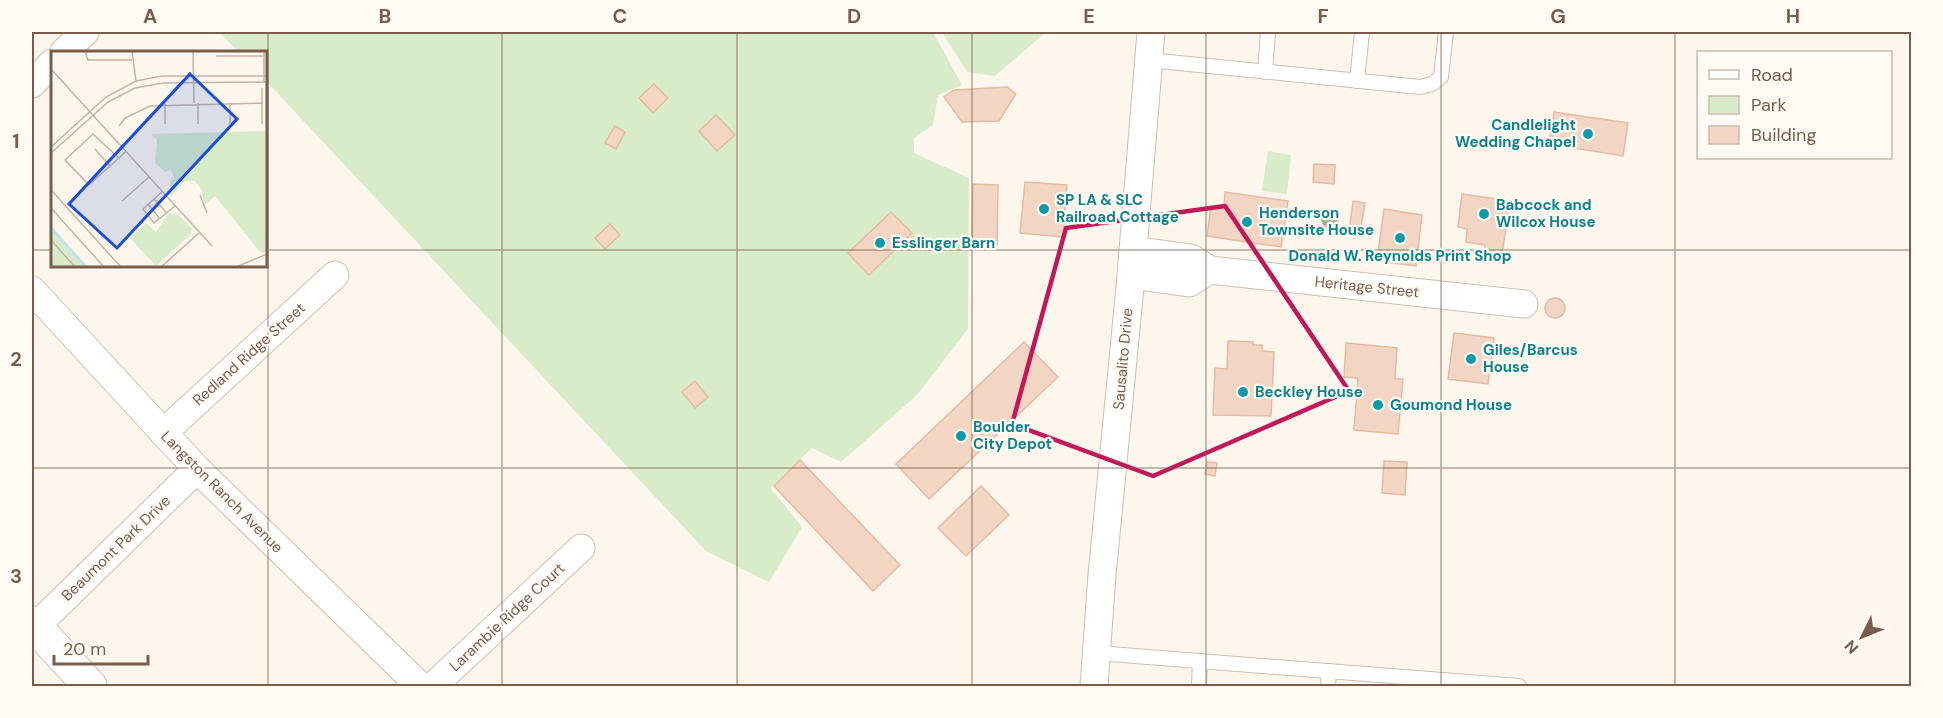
<svg xmlns="http://www.w3.org/2000/svg" width="1943" height="718" viewBox="0 0 1943 718" font-family="'DM Sans',sans-serif">
<style>
.green{fill:#d8ecc9}
.building{fill:#f3d5c3;stroke:#e6bba3;stroke-width:1.5}
.lines{fill:none;stroke-linecap:round;stroke-linejoin:round}
.service-casing{stroke:#d1beb0;stroke-width:16}
.minor-casing{stroke:#d1beb0;stroke-width:29}
.tertiary-casing{stroke:#d1beb0;stroke-width:35}
.service{stroke:#fff;stroke-width:14}
.minor{stroke:#fff;stroke-width:27}
.tertiary{stroke:#fff;stroke-width:33}
.tree{fill:#a0b28e}
.marked{fill:none;stroke:#c2185b;stroke-width:4.5;stroke-linejoin:round}
.grid{fill:none;stroke:#7a5c4d;stroke-width:1.5;stroke-opacity:0.55}
.culture-dot{fill:#0f9aa8;stroke:#fffaf3;stroke-width:2}
.labels{text-anchor:middle;stroke-width:4.5;stroke-linejoin:round;paint-order:stroke}
.culture-label{font-size:15px;font-weight:bold;fill:#0d838f;stroke:#fffaf3;text-anchor:start}
.street-label{font-size:15px;fill:#7a5c4d;stroke:#fffaf3}
.inset-river{fill:none;stroke:#bfe3e8;stroke-width:3}
.inset-road{fill:none;stroke:#c5b3a7;stroke-width:1.5}
.view{fill:#1d4ed8;fill-opacity:0.15;stroke:#1d4ed8;stroke-width:3}
.inset-edge{fill:none;stroke:#7a5c4d;stroke-width:3}
.neatline{fill:none;stroke:#7a5c4d;stroke-width:2}
.grid-label{font-size:20px;text-anchor:middle;font-weight:bold;fill:#7a5c4d}
</style>
<rect width="100%" height="100%" fill="#fdf6ec"/>
<!-- green -->
<g class="green">
<polygon points="219,32 933,32 962,85 938,95 933,125 914,138 914,153 969,178 968,329 917,395 841,462 812,448 770,488 802,527 769,582 706,551 266,81 266,52 239,52"/>
<polygon points="942,32 1046,32 995,76 967,72"/>
<polygon points="1268,151 1291,155 1287,194 1262,191"/>
</g>
<!-- building -->
<g class="building">
<polygon points="654,84 668,98 653,113 639,98"/>
<polygon points="1007,87 1016,94 999,121 962,122 944,97 954,90"/>
<polygon points="1554,112 1628,123 1623,156 1549,144"/>
<polygon points="716,115 735,135 717,151 699,131"/>
<polygon points="615,126 625,132 616,149 605,143"/>
<polygon points="1314,164 1335,165 1334,184 1313,182"/>
<polygon points="1025,182 1067,185 1063,237 1020,233"/>
<polygon points="973,184 998,185 997,245 972,245"/>
<polygon points="1225,192 1288,201 1281,247 1207,236 1211,206 1224,208"/>
<polygon points="1462,194 1510,201 1502,254 1484,252 1485,245 1466,242 1467,229 1458,227"/>
<polygon points="1353,201 1365,203 1360,233 1349,232"/>
<polygon points="1384,209 1422,215 1416,266 1377,261"/>
<polygon points="891,212 912,233 869,275 848,253"/>
<polygon points="610,224 620,235 605,249 595,238"/>
<circle cx="1555" cy="308" r="10"/>
<polygon points="1454,333 1494,338 1488,384 1448,379"/>
<polygon points="1228,341 1253,342 1253,345 1262,345 1262,351 1274,352 1271,416 1213,415 1215,368 1227,369"/>
<polygon points="1024,342 1058,377 929,499 896,464"/>
<polygon points="1346,343 1397,348 1395,379 1403,379 1398,434 1354,430 1358,378 1344,377"/>
<polygon points="695,381 708,397 695,408 682,392"/>
<polygon points="800,460 900,565 873,591 774,486"/>
<polygon points="1384,461 1407,462 1405,495 1382,493"/>
<polygon points="1207,462 1217,463 1215,476 1205,474"/>
<polygon points="981,486 1009,515 966,556 938,528"/>
</g>
<g class="lines">
<defs>
<g id="service">
<polyline points="1149,60 1420,87 1432,84 1441,77 1446,32"/>
<polyline points="1265,72 1268,32"/>
<polyline points="1357,81 1362,32"/>
<polyline points="1097,653 1519,686"/>
<polyline points="1199,686 1200,661"/>
<polyline points="1328,686 1329,671"/>
</g>
<g id="minor">
<polyline points="64,52 85,32"/>
<polyline points="32,84 52,63"/>
<polyline points="1133,250 1191,258 1210,270"/>
<polyline points="1131,275 1189,283 1210,270 1524,304"/>
<polyline points="32,290 197,469 420,686"/>
<polyline points="163,433 335,275"/>
<polyline points="32,630 197,469"/>
<polyline points="433,686 581,548"/>
<polyline points="1094,686 1102,575 1130,287 1151,32"/>
</g>
<polyline id="tertiary" points="32,623 90,686"/>
</defs>
<!-- service casing -->
<use href="#service" class="service-casing"/>
<!-- minor casing -->
<use href="#minor" class="minor-casing"/>
<!-- tertiary casing -->
<use href="#tertiary" class="tertiary-casing"/>
<!-- service -->
<use href="#service" class="service"/>
<!-- minor -->
<use href="#minor" class="minor"/>
<!-- tertiary -->
<use href="#tertiary" class="tertiary"/>
</g>
<!-- trees -->
<circle class="tree" cx="1330" cy="219" r="9"/>
<!-- marked area -->
<path class="marked" d="M1225,206l124,185 -196,85 -141,-52 54,-196z"/>
<!-- grid -->
<path class="grid" d="M268,32v654M502,32v654M737,32v654M972,32v654M1206,32v654M1441,32v654M1675,32v654M32,250h20M266,250h1646M32,468h1880"/>
<!-- markers -->
<g class="culture-dot">
<circle cx="1588" cy="134" r="6"/>
<circle cx="1044" cy="209" r="6"/>
<circle cx="1484" cy="214" r="6"/>
<circle cx="1247" cy="222" r="6"/>
<circle cx="1400" cy="238" r="6"/>
<circle cx="880" cy="243" r="6"/>
<circle cx="1471" cy="359" r="6"/>
<circle cx="1243" cy="392" r="6"/>
<circle cx="1378" cy="405" r="6"/>
<circle cx="961" cy="436" r="6"/>
</g>
<g class="labels">
<!-- culture labels -->
<g class="culture-label">
<text x="1576" y="130" text-anchor="end">Candlelight<tspan x="1576" dy="17">Wedding Chapel</tspan></text>
<text x="1056" y="205">SP LA &amp; SLC<tspan x="1056" dy="17">Railroad Cottage</tspan></text>
<text x="1496" y="210">Babcock and<tspan x="1496" dy="17">Wilcox House</tspan></text>
<text x="1259" y="218">Henderson<tspan x="1259" dy="17">Townsite House</tspan></text>
<text x="892" y="248">Esslinger Barn</text>
<text x="1400" y="261" text-anchor="middle">Donald W. Reynolds Print Shop</text>
<text x="1483" y="355">Giles/Barcus<tspan x="1483" dy="17">House</tspan></text>
<text x="1255" y="397">Beckley House</text>
<text x="1390" y="410">Goumond House</text>
<text x="973" y="432">Boulder<tspan x="973" dy="17">City Depot</tspan></text>
</g>
<!-- street labels -->
<g class="street-label">
<text transform="translate(1367 287) rotate(6)" y="5">Heritage Street</text>
<text transform="translate(249 354) rotate(-42)" y="5">Redland Ridge Street</text>
<text transform="translate(1123 359) rotate(-85)" y="5">Sausalito Drive</text>
<text transform="translate(222 492) rotate(45)" y="5">Langston Ranch Avenue</text>
<text transform="translate(116 548) rotate(-44)" y="5">Beaumont Park Drive</text>
<text transform="translate(507 617) rotate(-43)" y="5">Larambie Ridge Court</text>
</g>
</g>
<!-- overview -->
<g transform="translate(51 51)">
<rect width="216" height="216" fill="#fdf6ec"/>
<path d="M216,80v122l-7,-1 -45,-56 -11,10 -2,-16 -7,-9h-10l-14,15 -1,-16 4,-2 -3,-8 -6,2 -10,-9 2,-23 -6,-6zM119,161l3,3 3,-3 16,17 -1,5 -35,32 -26,-28 16,-15 10,9zM0,177l35,39h-35z" fill="#d8ecc9"/>
<path class="inset-river" d="M0,177l35,39"/>
<path class="inset-road" d="M34,0l3,9h44M81,0l4,30M142,0l1,52M213,0v31M165,5h48M0,18l161,177M179,52v21M114,53v20M147,73v-21M211,73v-36M68,75l6,-8 25,-12 112,-3M0,96l55,-50 30,-16 26,-5h105M44,98l15,17M0,102l57,-51 27,-14 28,-5 104,-1M68,107l-26,-24 -28,26 24,25 1,-1 29,-26 7,-7M0,139l70,77M111,141l-19,17 11,14 21,-17M149,144l7,18M103,148l13,14M71,150l27,-24M97,153l12,15M0,157l53,59M0,189l24,27M110,216l38,-34M185,216l31,-13"/>
<path class="view" d="M139,23l47,45 -120,129 -48,-44z"/>
<rect width="216" height="216" class="inset-edge"/>
</g>
<!-- border -->
<rect width="1943" height="718" fill="none" stroke="#fffaf3" stroke-width="66"/>
<!-- legend -->
<rect x="1697" y="51" width="195" height="108" fill="#fffaf3" stroke="#cabbb1" stroke-width="1.5"/>
<rect x="1709" y="70" width="30" height="9" fill="#ffffff" stroke="#cabbb1" stroke-width="1.5"/>
<text x="1751" y="81" font-size="18" fill="#7a5c4d">Road</text>
<rect x="1709" y="96" width="30" height="18" fill="#d8ecc9" stroke="#cabbb1" stroke-width="1.5"/>
<text x="1751" y="111" font-size="18" fill="#7a5c4d">Park</text>
<rect x="1709" y="126" width="30" height="18" fill="#f3d5c3" stroke="#cabbb1" stroke-width="1.5"/>
<text x="1751" y="141" font-size="18" fill="#7a5c4d">Building</text>
<!-- north arrow -->
<g transform="translate(1862 637) rotate(227)" stroke="#fffaf3" stroke-width="4.5" paint-order="stroke">
<path d="M0-4.5L10 22L0 15L-10 22Z" fill="#7a5c4d"/>
<text y="-9" font-size="16" font-weight="bold" text-anchor="middle" fill="#7a5c4d">N</text>
</g>
<!-- scale -->
<path d="M54 655v9h94v-9" fill="none" stroke="#7a5c4d" stroke-width="3"/>
<text x="63" y="655" font-size="18" fill="#7a5c4d" stroke="#fffaf3" stroke-width="4.5" paint-order="stroke">20 m</text>
<rect x="33" y="33" width="1877" height="652" class="neatline"/>
<g class="grid-label">
<text x="150" y="23">A</text>
<text x="385" y="23">B</text>
<text x="620" y="23">C</text>
<text x="854" y="23">D</text>
<text x="1089" y="23">E</text>
<text x="1323" y="23">F</text>
<text x="1558" y="23">G</text>
<text x="1793" y="23">H</text>
<text x="16" y="148">1</text>
<text x="16" y="366">2</text>
<text x="16" y="583">3</text>
</g>
</svg>
